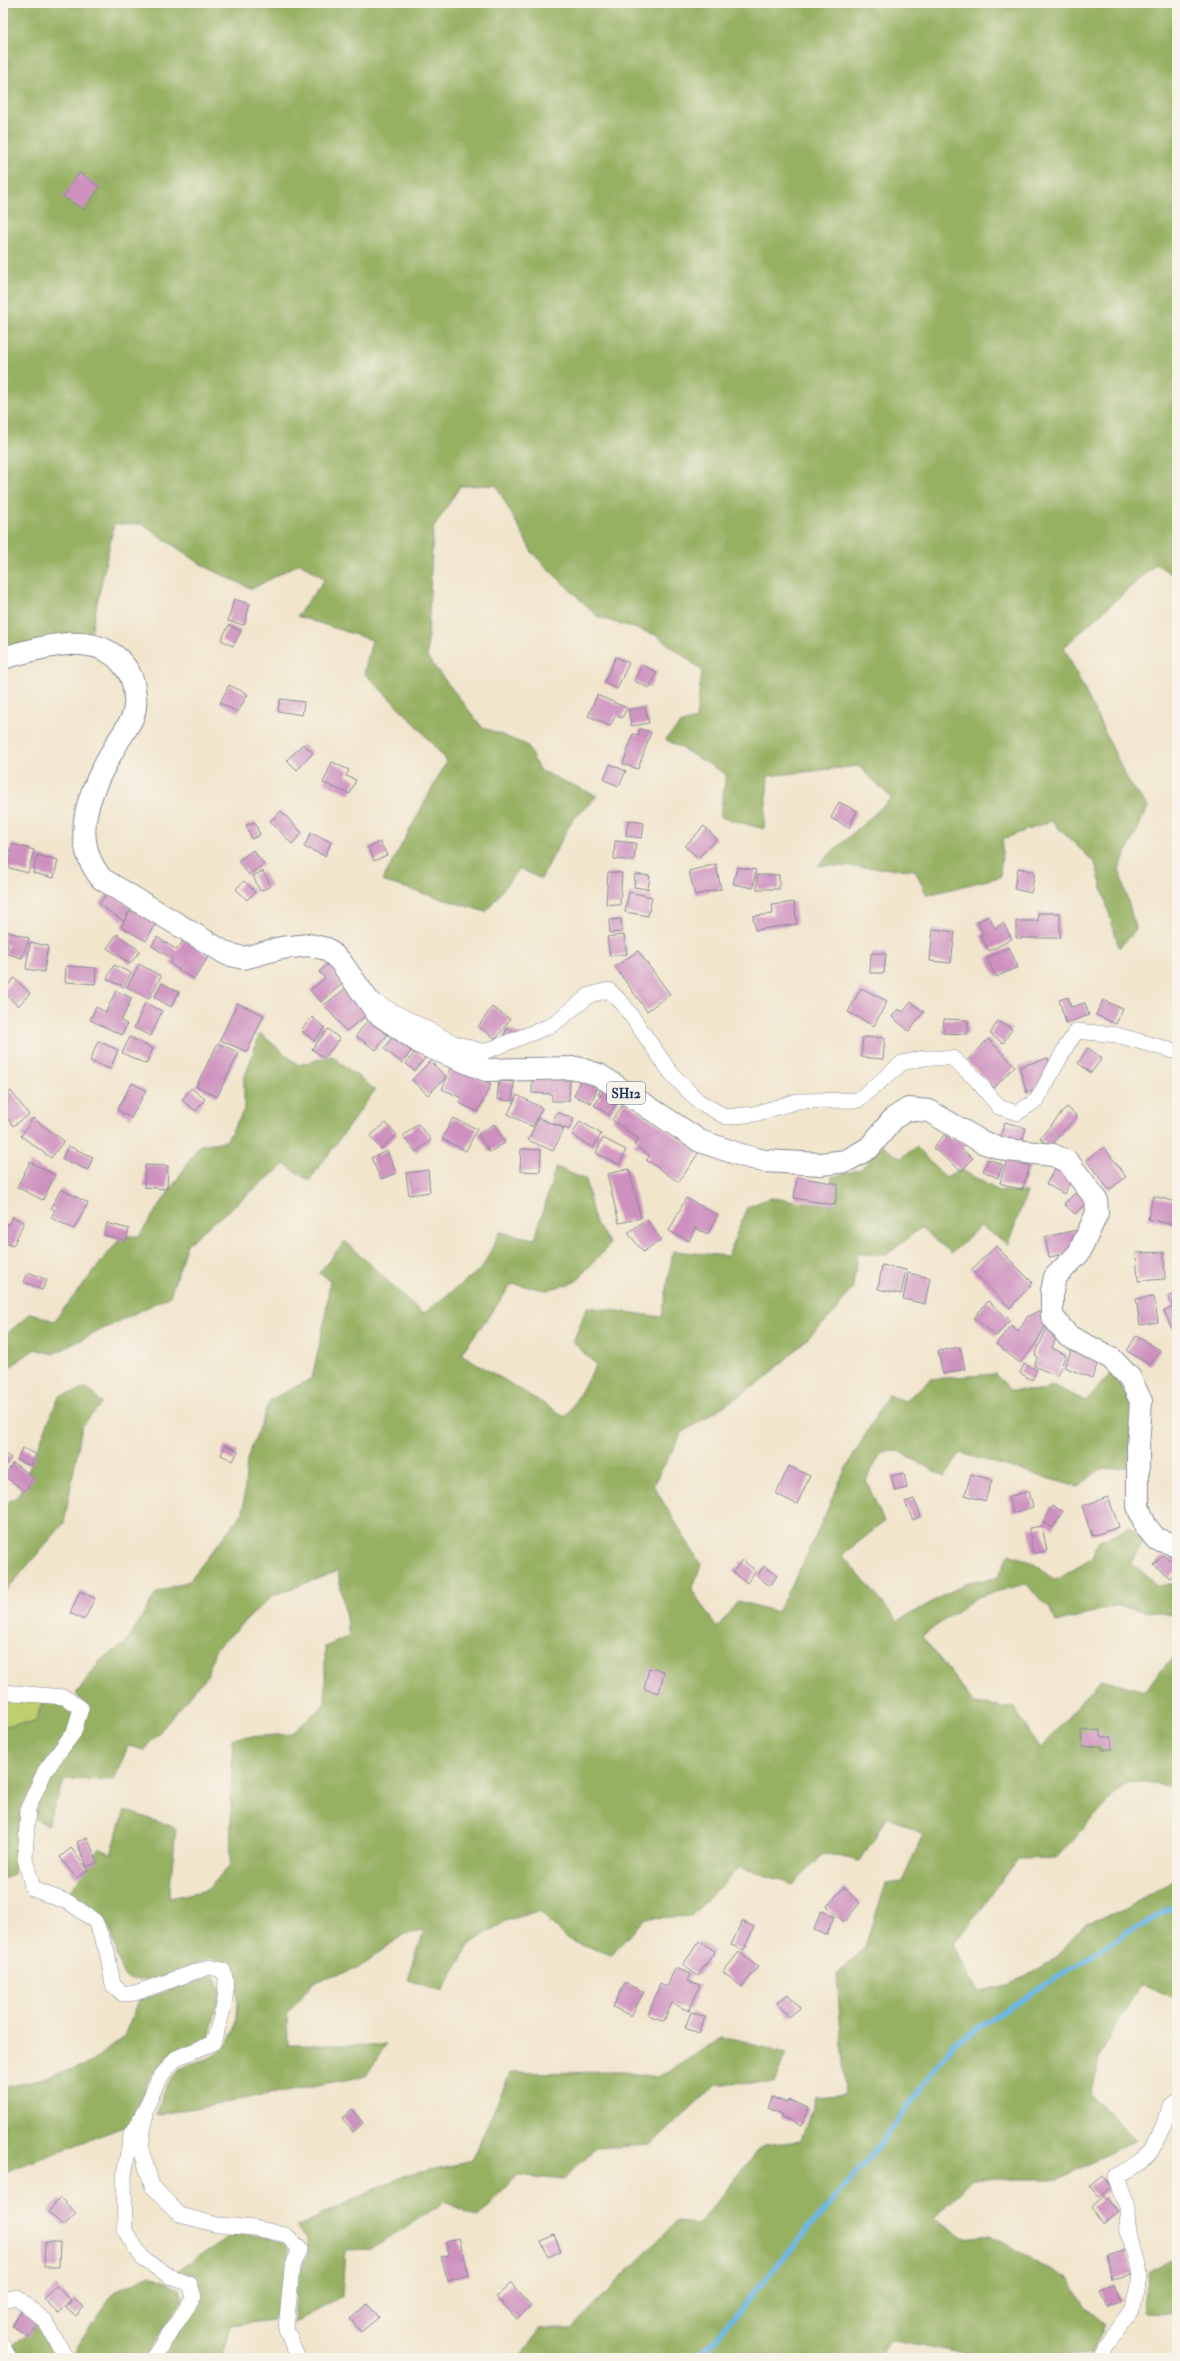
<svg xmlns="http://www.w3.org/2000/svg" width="1180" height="2361" viewBox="0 0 1180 2361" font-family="'IM FELL Double Pica',serif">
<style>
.green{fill:#bfce71;stroke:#6d7e68}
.forest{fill:#97b163;stroke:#597060}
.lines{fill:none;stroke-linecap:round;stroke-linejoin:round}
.stream{stroke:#6cb7e5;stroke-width:5.5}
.building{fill:#ce91bf}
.minor-casing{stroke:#868a95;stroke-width:16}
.primary-casing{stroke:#868a95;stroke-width:24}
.minor{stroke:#fff;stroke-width:15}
.primary{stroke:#fff;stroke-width:22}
.labels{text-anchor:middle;stroke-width:4;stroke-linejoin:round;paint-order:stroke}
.shield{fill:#f7f3e8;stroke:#5d6a87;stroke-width:1}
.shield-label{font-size:13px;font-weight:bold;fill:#1b2f5e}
</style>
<rect width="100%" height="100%" fill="#f7f3e8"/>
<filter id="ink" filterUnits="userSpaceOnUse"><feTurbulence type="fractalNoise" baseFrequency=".025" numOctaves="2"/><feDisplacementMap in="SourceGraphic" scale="8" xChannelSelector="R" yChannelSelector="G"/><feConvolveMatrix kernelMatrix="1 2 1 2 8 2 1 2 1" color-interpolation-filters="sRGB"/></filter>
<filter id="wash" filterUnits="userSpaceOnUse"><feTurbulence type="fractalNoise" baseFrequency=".012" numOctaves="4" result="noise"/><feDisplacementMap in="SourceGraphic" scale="16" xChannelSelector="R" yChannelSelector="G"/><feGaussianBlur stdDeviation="0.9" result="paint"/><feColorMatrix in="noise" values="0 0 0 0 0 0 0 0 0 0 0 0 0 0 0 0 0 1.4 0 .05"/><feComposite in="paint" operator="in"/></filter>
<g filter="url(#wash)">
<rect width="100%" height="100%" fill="#f1e5cc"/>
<!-- green -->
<polygon class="green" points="3,1698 43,1702 35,1722 3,1726"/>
<!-- forest -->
<g class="forest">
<polygon points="3,3 1177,3 1177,578 1156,564 1064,647 1128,781 1148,807 1119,869 1136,930 1119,948 1095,863 1051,821 1003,839 1000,877 927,895 915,870 818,865 892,798 858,766 768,776 764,829 720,817 726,774 665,739 682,723 696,719 702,670 656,635 598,617 533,554 496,485 460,486 433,529 427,657 482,727 527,745 539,770 597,796 571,822 541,879 519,868 486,912 382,881 447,761 417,726 364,673 372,640 297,616 325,579 300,563 252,589 204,566 142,524 114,524 90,637 3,651"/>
<polygon points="260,1033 298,1065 332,1056 375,1090 309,1181 285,1164 187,1244 170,1296 53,1354 35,1349 3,1372 3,1337 31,1313 54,1321 122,1236 139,1236 200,1145 226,1141 244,1110 244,1079"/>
<path d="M882,1146l19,12 15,-11 30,31 14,-9 39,22 28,1 -19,52 -28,-18 -28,27 -32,-25 -33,27 -30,-1 -4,33 -20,27 -68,65 -83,54 -29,52 48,80 -9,25 25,38 21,-27 39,11 31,-59 36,-81 44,-77 17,6 26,-22 64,-5 16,16 30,1 11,-6 34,16 25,-28c30,37 21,51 17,94l-29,3 -21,17 -118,-34 -15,24 -46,-26 -17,1 -16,28 18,42 -42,33 56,66 70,-39 29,-4 13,-25 25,11 20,17 37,-23 6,-16 32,-15 13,14 -12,21 27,24 19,-3v33l-59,-11 -62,18 -5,-14 -26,-25 -48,13 -55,39 52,67 40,5 26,41 61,-70 44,12 32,-40v136l-50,-6 -71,77 -38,1 -65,86 25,46 31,-6 47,-27 30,-36 33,-10 58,-33v120l-37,-16 -40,73 -10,38 46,46 -77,39h-86l-38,39 29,20 26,-3 79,45 17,28 19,16 -13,30 -50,4h-55l-98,-19 -9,19h-361l20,-29h32l105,-107 22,2 65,-79 38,-4 14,-44 30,-3 -8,-119 28,-29 21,-62 16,-2 21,-48 -36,-17 -27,44 -37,-8 -30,32 -53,-18 -49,49 -46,2 -34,37 -45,-17 -27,-27 -34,10 -35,23 -28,47 -34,-11 16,-49 -20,3 -47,35 -43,13 -27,32 1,31h98l-20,31 -210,39c5,-15 9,-32 21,-43 10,-9 23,-10 34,-15 30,-15 28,-55 26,-83l-15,-12 -10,-4c-28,7 -57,29 -87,19 -7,-11 -7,-22 -11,-35 -7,-27 -20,-37 -44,-49l29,-45 12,6 14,-44 51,18 -7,70 38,-8 23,-24 3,-128 59,-4 33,-31v-56l24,-11 -11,-65 -66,25 -57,54 -8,26 -63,74 -16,-4 -14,34 -49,-1 -18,46 -12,-6 5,-25 46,-89 -10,-11 25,-34 24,-16 32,-52 32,-11 54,-69 4,-53 23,-59 42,-22 13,-59 5,-39 -11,-7 26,-32 78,73 59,-46 18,-36 35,7 21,-72 30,13 8,40 16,24 -35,38 -28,8 -35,-6 -51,70 105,63 30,-52 -23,-23 14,-35 75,10 11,-66 55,5 19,-49 23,-9 61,7 1,-28 29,-8z"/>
<polygon points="88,1388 102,1403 82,1426 64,1523 3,1594 3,1505 18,1496 59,1396"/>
<polygon points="43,1702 63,1702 75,1712 69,1731 22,1807 14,1875 3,1879 3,1726 35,1722"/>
<polygon points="214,1975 221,1989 208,2043 177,2050 150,2076 131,2124 10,2170 3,2175 3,2088 43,2078 91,2063 124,2036 138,2001"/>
<polygon points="722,2037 787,2053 775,2083 717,2084 650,2145 595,2148 564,2180 518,2175 478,2217 445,2202 371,2249 345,2250 342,2297 294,2323 297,2280 308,2252 307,2240 296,2227 403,2176 472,2161 510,2073 622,2072 658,2077"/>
<path d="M233,2234c15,2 38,0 51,10 16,13 -4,60 -11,76l-43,5 -8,30 -60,-1 37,-52 -22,-31z"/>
<polygon points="1177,2256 1177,2314 1143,2313 1149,2273"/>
<polygon points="150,2275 180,2289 183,2299 144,2358 77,2358 74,2351 113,2293"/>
<polygon points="40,2324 62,2358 13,2358 12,2347"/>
</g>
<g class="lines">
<!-- stream -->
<polyline class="stream" points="698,2358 874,2152 955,2042 1125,1934 1177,1905"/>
</g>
<g id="blocks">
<!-- building -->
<g class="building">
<polygon points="79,173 100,187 84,210 63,197"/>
<polygon points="234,599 250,604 244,625 228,621"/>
<polygon points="229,625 241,631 233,646 221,640"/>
<polygon points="616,657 629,663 617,689 604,683"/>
<polygon points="642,665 657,672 650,688 634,681"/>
<polygon points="229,685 248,694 238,712 220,703"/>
<polygon points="597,695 627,708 622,718 616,715 610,726 588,716"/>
<polygon points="280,699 304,702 302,715 278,711"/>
<polygon points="645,707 649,723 632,726 628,710"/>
<polygon points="640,729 651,732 638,769 623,764 633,734 638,735"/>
<polygon points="303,744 313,753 297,770 287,760"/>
<polygon points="332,762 349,770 346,776 356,780 350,794 323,783"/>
<polygon points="610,764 626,771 619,786 604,780"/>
<polygon points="839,802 857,811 849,828 831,818"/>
<polygon points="281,811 302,833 292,844 270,821"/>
<polygon points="628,820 644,823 642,838 626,836"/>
<polygon points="255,822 260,835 252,839 246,825"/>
<polygon points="704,826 717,839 698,858 685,846"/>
<polygon points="311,833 331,842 325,856 304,847"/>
<polygon points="615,841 636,843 634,861 614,859"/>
<polygon points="380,842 387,855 374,861 368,847"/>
<polygon points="12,844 34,850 28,873 6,867"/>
<polygon points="3,849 9,850 3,870"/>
<polygon points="253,850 264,864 249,875 238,861"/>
<polygon points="37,855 58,860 54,878 33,873"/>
<polygon points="716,864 721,889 695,895 689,871"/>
<polygon points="737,867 756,870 753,888 733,884"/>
<polygon points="1018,868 1035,872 1031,893 1014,889"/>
<polygon points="263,871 271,886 260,891 253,876"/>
<polygon points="608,872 622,873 620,905 606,904"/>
<polygon points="635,874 650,876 648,889 634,887"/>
<rect x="757" y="875" width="22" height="14"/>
<polygon points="244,881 255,892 247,900 236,889"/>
<polygon points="108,892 156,924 146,941 121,927 130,911 123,921 99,904"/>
<polygon points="629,892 652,897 648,916 625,912"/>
<polygon points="794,902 797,924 755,930 753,916 773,914 772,905"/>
<polygon points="1038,913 1060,913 1060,938 1016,938 1016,921 1038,921"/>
<polygon points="989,916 995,928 1003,923 1012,939 989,951 980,935 983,934 977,922"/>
<polygon points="621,919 622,932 610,933 609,920"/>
<polygon points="933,929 955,932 951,963 930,961"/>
<polygon points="5,931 29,938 22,958 5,953 8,945 3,944"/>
<polygon points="117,934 140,951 130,964 107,948"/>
<polygon points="624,935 627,954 610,956 607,937"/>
<polygon points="157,937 177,950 184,939 209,956 194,979 170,964 172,959 152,946"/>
<polygon points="30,942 48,946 44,972 26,969"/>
<polygon points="1009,947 1018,967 996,977 987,958"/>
<polygon points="638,951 670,994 647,1011 615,967"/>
<polygon points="871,953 886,954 884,973 870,973"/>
<polygon points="331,961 347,980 321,1002 310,990 325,978 319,972"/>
<polygon points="139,964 161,976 149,999 127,987"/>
<polygon points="114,965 131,973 124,987 107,979"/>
<polygon points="66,966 96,968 95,984 65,982"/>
<polygon points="14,978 30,993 18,1006 3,992"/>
<polygon points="162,983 179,992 171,1007 154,997"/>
<polygon points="346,988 368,1014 346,1031 324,1005"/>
<polygon points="861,988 887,1001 874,1026 848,1012"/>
<polygon points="116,991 132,998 121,1021 127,1024 122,1035 90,1020 96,1007 106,1012"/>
<polygon points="1068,997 1071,1007 1085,1003 1089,1015 1066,1023 1059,1000"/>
<polygon points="1103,1000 1123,1009 1116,1024 1096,1015"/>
<polygon points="911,1002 924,1012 909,1031 892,1017 898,1009 903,1012"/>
<polygon points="145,1003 162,1011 151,1036 134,1028"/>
<polygon points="237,1003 264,1015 247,1052 220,1040"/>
<polygon points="492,1007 510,1019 496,1039 478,1027"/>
<polygon points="372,1015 392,1029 376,1050 356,1036"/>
<polygon points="312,1017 325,1028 314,1041 301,1030"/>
<polygon points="944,1019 968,1020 968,1034 943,1033"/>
<polygon points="998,1021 1012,1029 1003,1043 990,1034"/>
<polygon points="507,1028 524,1036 503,1038"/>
<polygon points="328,1029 340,1039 324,1058 312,1049"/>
<polygon points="396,1032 415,1046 402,1063 384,1049"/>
<polygon points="130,1037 153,1049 146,1064 122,1053"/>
<polygon points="863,1037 885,1038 883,1059 861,1057"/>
<polygon points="988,1039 1015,1066 994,1088 967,1061"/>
<polygon points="98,1041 118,1050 110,1069 90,1061"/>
<polygon points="218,1043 239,1053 217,1097 196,1086"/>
<polygon points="1088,1048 1102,1058 1091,1073 1078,1063"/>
<polygon points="416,1051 425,1058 415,1071 406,1064"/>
<polygon points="1048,1058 1053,1077 1043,1088 1027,1093 1019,1067"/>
<polygon points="430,1061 446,1077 428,1095 412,1080"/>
<polygon points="452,1066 491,1084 478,1112 459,1103 462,1098 442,1089"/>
<polygon points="582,1076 599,1084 591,1103 574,1096"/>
<polygon points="532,1079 570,1080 569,1101 552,1101 552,1094 532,1093"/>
<polygon points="499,1081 514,1082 512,1101 497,1099"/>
<polygon points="132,1083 146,1090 131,1118 117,1110"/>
<polygon points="603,1086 620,1097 609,1115 594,1105 601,1096 598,1094"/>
<polygon points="191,1088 205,1099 196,1111 182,1100"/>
<polygon points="11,1091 29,1115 13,1126 3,1112 3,1097"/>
<polygon points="517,1095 542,1108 533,1127 508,1114"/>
<polygon points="625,1102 699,1152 679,1182 646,1160 650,1156 634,1145 639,1139 612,1120"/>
<polygon points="1067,1107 1077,1116 1050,1147 1040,1138"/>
<polygon points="557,1112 574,1119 569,1130 552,1122"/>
<polygon points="33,1118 64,1141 51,1158 21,1136"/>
<polygon points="453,1118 477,1129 466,1151 442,1139"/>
<polygon points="539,1118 564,1129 553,1151 528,1140"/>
<polygon points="580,1121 601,1134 593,1148 572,1135"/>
<polygon points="1005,1122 1026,1128 1022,1143 1000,1137"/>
<polygon points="386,1123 397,1135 381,1149 370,1136"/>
<polygon points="418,1124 431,1140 416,1152 403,1136"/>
<polygon points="494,1124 505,1143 489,1152 478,1134"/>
<polygon points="944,1135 953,1142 959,1135 967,1142 961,1149 973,1158 962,1171 933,1148"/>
<polygon points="603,1138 626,1150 619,1165 596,1153"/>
<polygon points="68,1146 93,1157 88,1170 62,1159"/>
<polygon points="1104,1147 1126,1177 1109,1190 1086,1160"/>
<polygon points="521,1149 541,1150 540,1172 520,1171"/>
<polygon points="387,1151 396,1173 381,1179 371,1158"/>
<polygon points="988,1159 1003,1165 998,1178 983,1171"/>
<polygon points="1007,1159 1030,1166 1022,1190 1000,1183"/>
<polygon points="30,1162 55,1175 43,1200 17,1187"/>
<polygon points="145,1165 168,1166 167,1189 144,1187"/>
<polygon points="1056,1167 1073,1177 1064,1194 1046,1184"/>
<polygon points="629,1169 641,1218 619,1223 607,1174"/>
<polygon points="428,1170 430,1192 409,1195 406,1173"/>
<polygon points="797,1177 838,1184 835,1205 794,1198"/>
<polygon points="1081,1187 1091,1198 1075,1214 1064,1204"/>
<polygon points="61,1189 88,1203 74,1229 51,1218 55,1210 51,1208"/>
<polygon points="1153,1196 1177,1202 1177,1226 1148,1219"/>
<polygon points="686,1198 718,1215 708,1234 695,1228 689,1241 669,1231"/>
<polygon points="12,1217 24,1222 13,1246 3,1242 3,1223 8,1225"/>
<polygon points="646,1219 661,1239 643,1252 628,1233"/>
<polygon points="107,1223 129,1229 126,1241 104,1235"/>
<polygon points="1082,1229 1087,1250 1049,1257 1045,1237"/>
<polygon points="996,1246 1033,1283 1010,1308 971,1270"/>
<polygon points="1164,1252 1165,1279 1138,1281 1136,1253"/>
<polygon points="882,1265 906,1270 901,1294 878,1289"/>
<polygon points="28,1272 47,1280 42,1290 24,1282"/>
<polygon points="908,1273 930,1278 925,1304 903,1299"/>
<polygon points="1177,1293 1177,1326 1172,1329 1164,1311 1173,1307 1168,1297"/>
<polygon points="1154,1297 1158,1322 1140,1325 1136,1299"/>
<polygon points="988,1301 1010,1320 996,1336 974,1318"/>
<polygon points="1038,1311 1050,1318 1033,1348 1020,1363 996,1344 1011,1325 1018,1331 1027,1317"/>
<polygon points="1047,1328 1058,1333 1052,1348 1066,1355 1057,1376 1034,1366 1038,1357 1035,1355"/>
<polygon points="1136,1336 1160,1350 1150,1365 1127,1351"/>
<polygon points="960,1347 965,1369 943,1374 938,1351"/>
<polygon points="1071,1351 1098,1362 1092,1378 1064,1367"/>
<polygon points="1024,1364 1037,1370 1032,1380 1020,1373"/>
<polygon points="225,1445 238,1451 233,1461 221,1455"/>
<polygon points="22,1448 36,1454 31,1466 17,1460"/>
<polygon points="3,1453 11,1458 3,1471"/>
<polygon points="13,1463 34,1477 25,1491 4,1476"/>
<polygon points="789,1466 810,1476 797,1504 776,1494"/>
<polygon points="904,1473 907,1488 895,1491 891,1476"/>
<polygon points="971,1474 992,1480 985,1501 965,1495"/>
<polygon points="1029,1491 1033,1507 1013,1513 1008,1497"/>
<polygon points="1108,1497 1119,1527 1092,1536 1082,1506"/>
<polygon points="914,1499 921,1516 913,1520 905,1502"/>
<polygon points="1052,1506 1063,1511 1053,1528 1043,1522"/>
<polygon points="1042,1526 1047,1551 1033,1553 1029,1528"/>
<polygon points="1174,1554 1177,1556 1177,1570 1170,1578 1154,1565 1163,1555 1169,1560"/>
<polygon points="742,1560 756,1571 747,1583 733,1572"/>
<polygon points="764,1566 777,1576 770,1586 757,1576"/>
<polygon points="80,1591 95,1598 84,1620 70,1613"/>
<polygon points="649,1668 664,1671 659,1693 644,1689"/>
<polygon points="1101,1730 1101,1737 1111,1737 1112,1749 1102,1749 1102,1746 1082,1747 1081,1731"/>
<polygon points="87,1838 98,1862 87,1867 77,1842"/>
<polygon points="71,1848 88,1870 76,1878 60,1857"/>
<polygon points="844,1887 860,1903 844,1922 827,1906"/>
<polygon points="821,1911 834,1916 827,1935 814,1930"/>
<polygon points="742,1921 754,1927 744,1950 731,1945"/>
<polygon points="699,1941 715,1951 698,1976 683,1965"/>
<polygon points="739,1952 758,1967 742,1987 723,1972"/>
<polygon points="675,1968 691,1974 688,1981 700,1985 689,2011 672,2003 664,2021 648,2015 660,1984 667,1987"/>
<polygon points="625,1983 644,1992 631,2016 613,2007"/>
<polygon points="788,1994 800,2008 789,2017 777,2003"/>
<polygon points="691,2012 705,2017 699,2033 685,2028"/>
<polygon points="772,2097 787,2103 788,2100 808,2108 802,2125 781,2117 782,2114 768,2108"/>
<polygon points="352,2109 363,2123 353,2132 342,2118"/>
<polygon points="1103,2176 1112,2187 1099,2197 1090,2187"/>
<polygon points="1105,2196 1118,2212 1104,2223 1092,2207"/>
<polygon points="60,2198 76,2213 64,2226 48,2212"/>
<polygon points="554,2235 561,2251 548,2257 541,2241"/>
<polygon points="459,2238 469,2275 448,2281 441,2257 449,2255 446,2242"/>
<polygon points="45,2242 60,2242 59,2267 44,2267"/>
<polygon points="1125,2250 1133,2274 1114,2280 1107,2256"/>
<polygon points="511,2283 531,2306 517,2319 496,2297"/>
<polygon points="1115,2285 1122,2301 1107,2307 1100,2291"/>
<polygon points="56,2286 71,2300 58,2313 44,2299"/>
<polygon points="74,2298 84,2307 76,2316 66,2307"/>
<polygon points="367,2304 379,2317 361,2332 350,2319"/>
<polygon points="21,2311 38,2321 29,2337 12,2326"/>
</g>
</g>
</g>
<g filter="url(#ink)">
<use href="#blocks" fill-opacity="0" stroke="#868a95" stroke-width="1"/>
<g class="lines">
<defs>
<g id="minor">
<polyline points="375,1002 454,1043 484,1052 552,1025 590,995 609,990 623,1004 671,1073 698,1101 726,1117 754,1114 798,1101 858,1100 902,1063 924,1058 952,1058 975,1078 999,1107 1017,1113 1037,1100 1067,1045 1077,1031 1117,1035 1177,1052"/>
<path d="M3,1692l61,5 17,11 -7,24 -29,39 -17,37 -3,51 8,30 37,14 25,18 12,30 6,34 10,9 12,-1 74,-26 14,3c8,22 -3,50 -10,73l-37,15 -18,22 -12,28 -15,27 -7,40 1,56 18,28 28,18 19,7 4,13 -41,61"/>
<polyline points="145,2115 141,2149 152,2186 180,2215 218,2225 255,2228 286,2235 300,2249 292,2268 286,2329 298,2358"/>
<polyline points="3,2300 17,2297 45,2321 66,2358"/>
<polyline points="3,2346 9,2358"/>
<path d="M1099,2358l5,-11 29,-39 5,-33 -10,-42 -1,-25 -11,-32c40,-22 43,-28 53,-72l8,-4"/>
</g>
<path id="primary" d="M3,658c35,-10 90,-28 118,4 6,7 10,12 12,21 2,11 4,22 0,33 -4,10 -12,20 -17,29 -24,42 -50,91 -14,134l125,75 17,4 37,-10 28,-3 18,4 13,12 37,52 45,31 64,26 91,-2 22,7 101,66 41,14 23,6 57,3 25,-3 23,-13 25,-30 14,-9 21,2 53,31 25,8 46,5 15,7 28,37 1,14 -18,40 -24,24 -3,14v25l16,20 43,22 19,20 11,23 -3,46v59l7,19 11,14 21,6"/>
</defs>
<!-- minor casing -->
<use href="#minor" class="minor-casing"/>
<!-- primary casing -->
<use href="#primary" class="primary-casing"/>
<!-- minor -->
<use href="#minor" class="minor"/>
<!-- primary -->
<use href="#primary" class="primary"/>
</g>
</g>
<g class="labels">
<!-- shield labels -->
<rect class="shield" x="607" y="1082" width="38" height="22" rx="3"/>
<g class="shield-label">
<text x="626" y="1098">SH12</text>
</g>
</g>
<!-- margin -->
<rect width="1180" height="2361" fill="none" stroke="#f7f3e8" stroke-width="16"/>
</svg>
